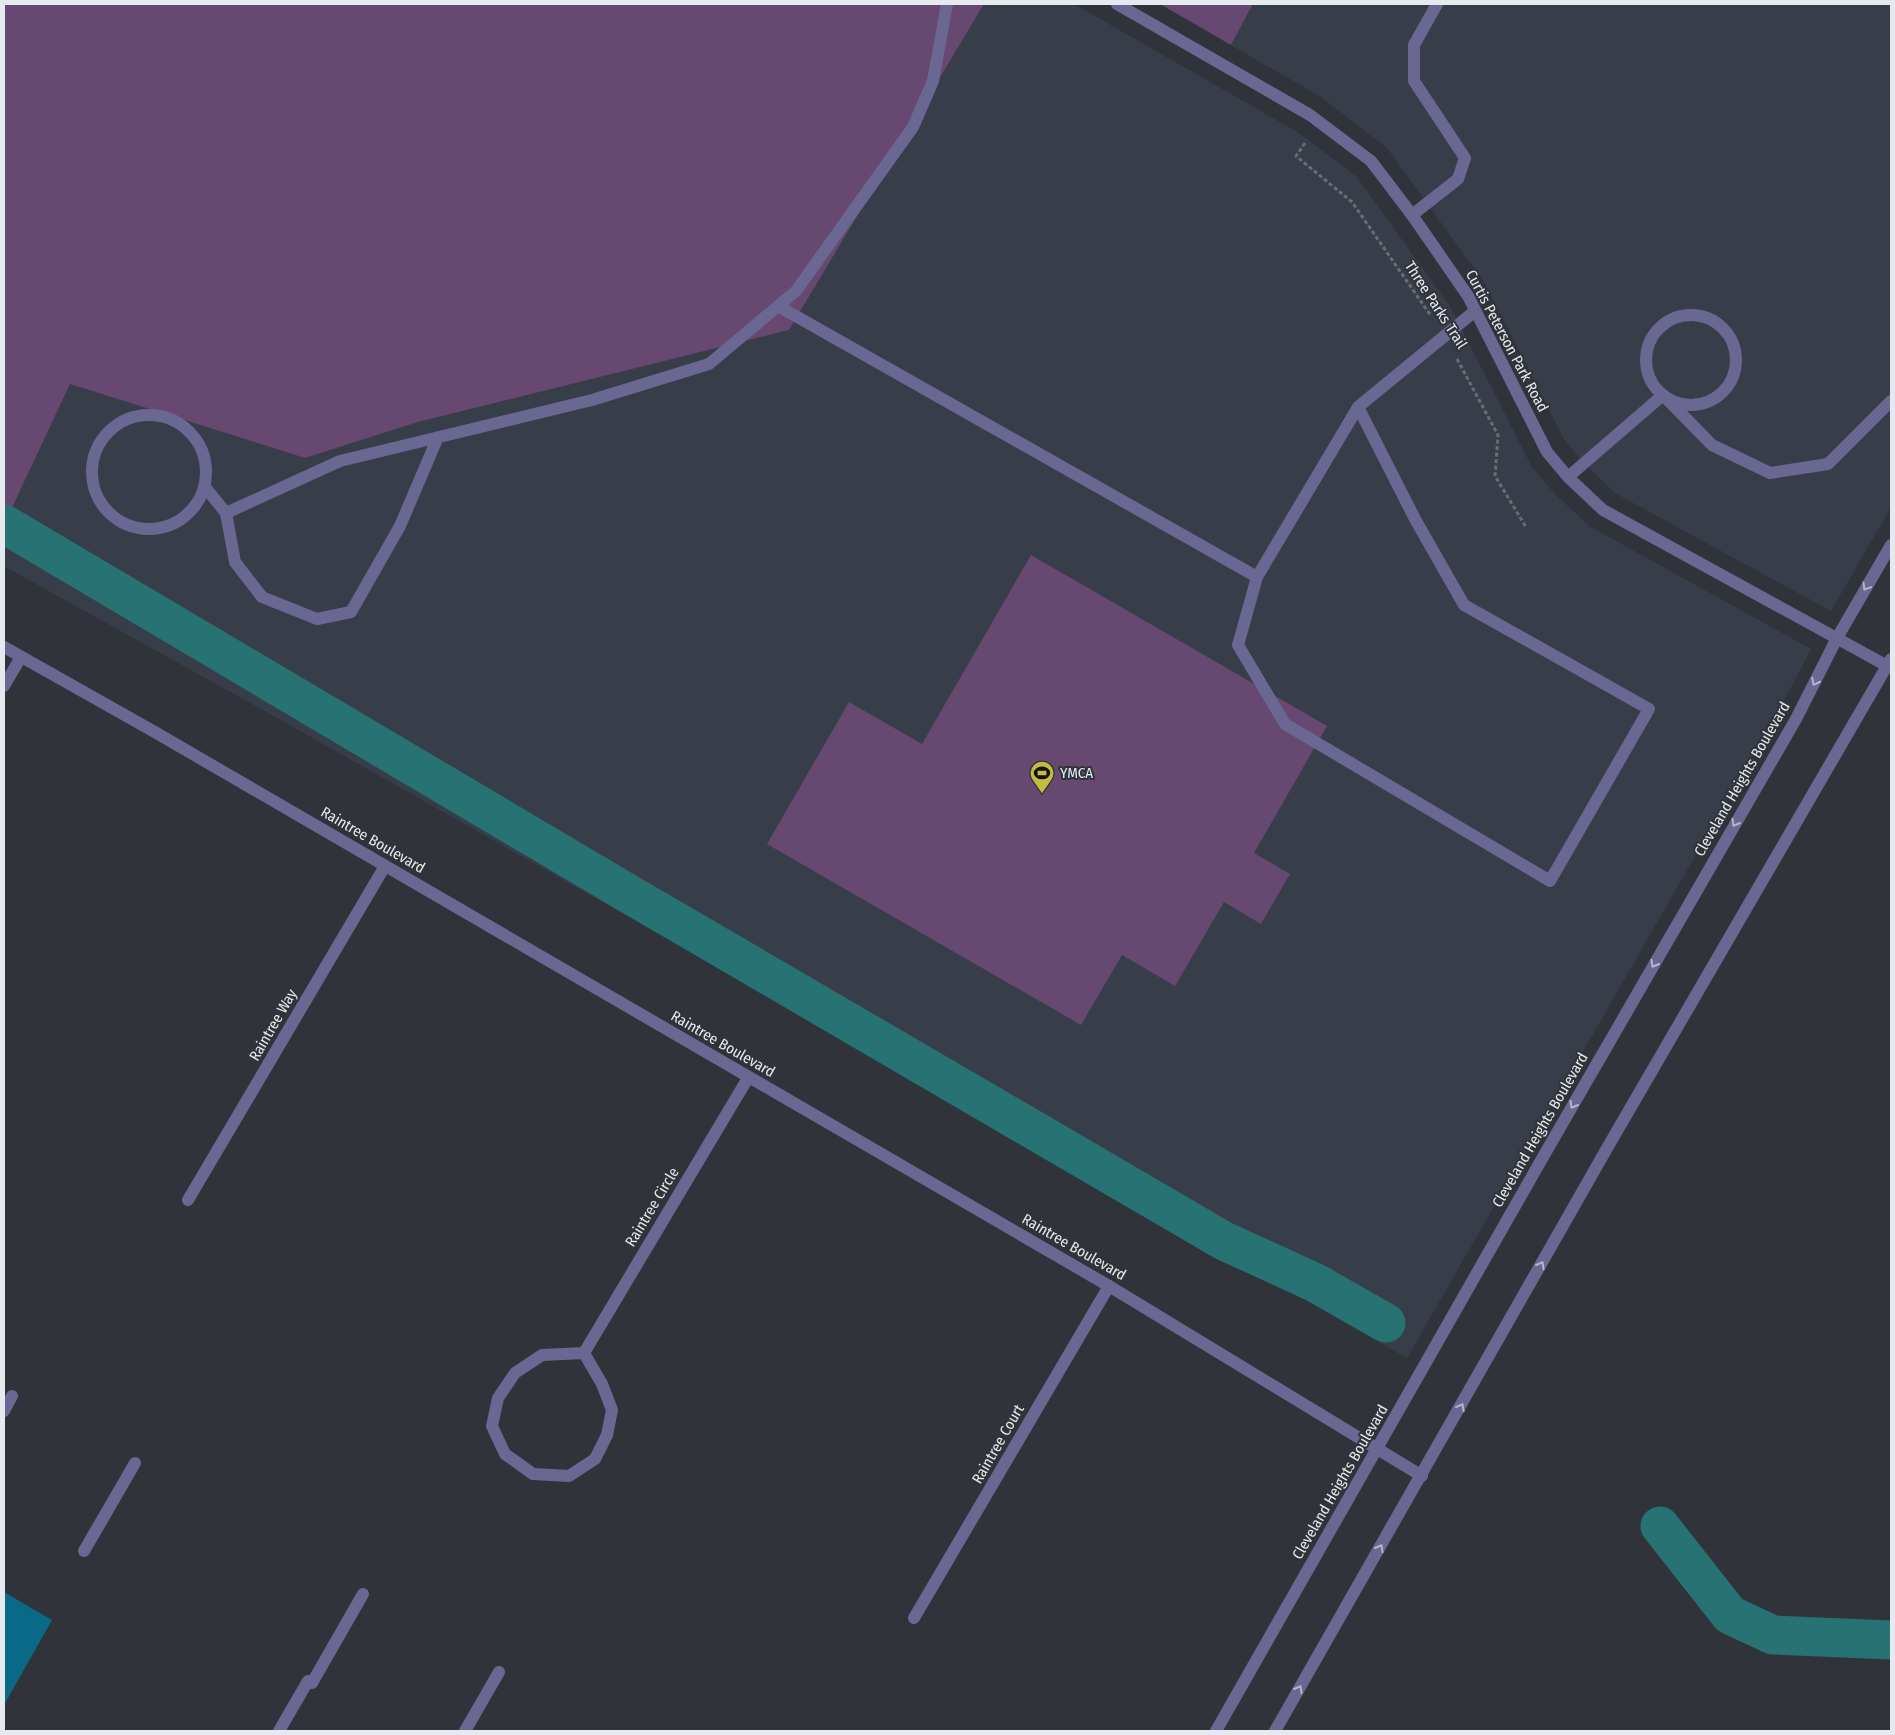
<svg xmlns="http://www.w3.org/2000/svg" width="1895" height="1735" viewBox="0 0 1895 1735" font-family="'Fira Sans Condensed',sans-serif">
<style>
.built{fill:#373e49}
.green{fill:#674871}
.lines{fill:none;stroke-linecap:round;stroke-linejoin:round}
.canal{stroke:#277374;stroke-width:39}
.building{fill:#096987}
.path{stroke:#696d72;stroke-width:3;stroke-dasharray:4 2.5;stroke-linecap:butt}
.minor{stroke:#6a6793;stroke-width:12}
.oneway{stroke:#b4b5c9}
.labels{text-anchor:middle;stroke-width:4;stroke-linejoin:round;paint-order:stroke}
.street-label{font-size:15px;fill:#e6e9ed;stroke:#30343a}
.poi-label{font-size:15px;fill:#e6e9ed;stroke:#30343a;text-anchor:start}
</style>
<rect width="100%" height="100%" fill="#30343a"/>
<!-- built -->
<g class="built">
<polygon points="984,4 1074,4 1299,133 1357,177 1451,308 1532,467 1554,493 1589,526 1811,649 1779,710 1407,1358 265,711 4,566 4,525 70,384 305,458 418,422 789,330"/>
<polygon points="1253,4 1891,4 1891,507 1831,611 1615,493 1582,461 1564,439 1484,282 1387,148 1321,97 1231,45"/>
</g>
<!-- green -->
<g class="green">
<polygon points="4,4 984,4 789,330 418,422 305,458 70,384 4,525"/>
<polygon points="1160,4 1253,4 1231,45"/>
<polygon points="1031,555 1327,726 1254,853 1290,874 1261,924 1224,902 1175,986 1122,955 1081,1025 767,844 849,702 922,744"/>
</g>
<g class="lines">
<!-- canal -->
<g class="canal">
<polyline points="4,524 624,891 1224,1241 1316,1283 1386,1323"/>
<polyline points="1660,1526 1730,1615 1773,1635 1891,1640"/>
</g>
</g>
<!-- building -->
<polygon class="building" points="4,1592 52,1620 4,1705"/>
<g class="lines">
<!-- path -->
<g class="path">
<polyline points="1305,143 1296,156 1352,202 1431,316"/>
<polyline points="1457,359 1498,435 1495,476 1526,527"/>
</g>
<!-- minor -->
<g class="minor">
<polyline points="1117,4 1310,115 1371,161 1412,215 1468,296 1547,452 1568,477 1603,510 1891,668"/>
<polyline points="1412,215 1458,179 1465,158 1414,81 1414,45 1437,4"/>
<polyline points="778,306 1257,577"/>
<circle cx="1691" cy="360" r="45"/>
<polyline points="1358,407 1415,519 1464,605 1649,709 1550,881 1285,724 1238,645 1257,577 1358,407 1475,311"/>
<circle cx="149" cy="472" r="57"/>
<polyline points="438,437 400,526 351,612 317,619 262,597 235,562 226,513 340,461 592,400 709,364 796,291 913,127 933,81 947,4"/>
<polyline points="1568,477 1663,395 1712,445 1770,473 1828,464 1891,401"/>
<polyline points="205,487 226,513"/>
<polyline points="4,647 153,731 1109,1286 1422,1476"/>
<polyline points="4,686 21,657"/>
<polyline points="188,1200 385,866"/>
<polyline points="584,1353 602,1384 612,1410 607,1435 595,1459 569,1476 533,1474 505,1454 492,1426 498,1398 515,1373 542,1355 584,1353 748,1078"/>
<polyline points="4,1411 12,1396"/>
<polyline points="84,1551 135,1463"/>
<polyline points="914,1618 1109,1286"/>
<polyline points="312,1683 363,1594"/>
<polyline points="279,1731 308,1681"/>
<polyline points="465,1731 499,1672"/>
<polyline points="1216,1731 1543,1157 1796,719 1837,638 1891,545"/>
<polyline points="1275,1731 1606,1150 1891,659"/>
</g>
</g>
<!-- one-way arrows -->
<defs><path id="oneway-chevron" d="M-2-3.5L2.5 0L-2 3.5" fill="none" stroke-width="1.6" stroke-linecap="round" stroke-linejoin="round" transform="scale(1.25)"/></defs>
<g class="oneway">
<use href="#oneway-chevron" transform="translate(1866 587) rotate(121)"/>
<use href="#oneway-chevron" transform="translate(1815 682) rotate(117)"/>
<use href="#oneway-chevron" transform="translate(1735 823) rotate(120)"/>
<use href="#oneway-chevron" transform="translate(1654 964) rotate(120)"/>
<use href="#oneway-chevron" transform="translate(1573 1105) rotate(120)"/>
<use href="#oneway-chevron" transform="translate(1541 1265) rotate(-61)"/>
<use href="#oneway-chevron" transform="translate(1461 1407) rotate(-61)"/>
<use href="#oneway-chevron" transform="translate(1380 1548) rotate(-60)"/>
<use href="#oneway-chevron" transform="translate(1299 1689) rotate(-60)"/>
</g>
<!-- icons -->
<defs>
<symbol id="stadium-pin" viewBox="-11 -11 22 30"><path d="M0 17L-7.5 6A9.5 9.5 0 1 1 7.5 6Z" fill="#c4bc3d" stroke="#30343a"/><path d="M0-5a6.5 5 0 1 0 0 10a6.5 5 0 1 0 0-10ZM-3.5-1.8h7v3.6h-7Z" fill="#111"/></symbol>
</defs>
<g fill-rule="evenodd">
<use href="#stadium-pin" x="1028" y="759" width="28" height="38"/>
</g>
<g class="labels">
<!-- street labels -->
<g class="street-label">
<text transform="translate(1436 305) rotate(57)" y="5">Three Parks Trail</text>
<text transform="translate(1507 341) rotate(62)" y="5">Curtis Peterson Park Road</text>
<text transform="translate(1742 779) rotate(-60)" y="5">Cleveland Heights Boulevard</text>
<text transform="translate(373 840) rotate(30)" y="5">Raintree Boulevard</text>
<text transform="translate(273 1025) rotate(-60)" y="5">Raintree Way</text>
<text transform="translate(723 1044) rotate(30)" y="5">Raintree Boulevard</text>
<text transform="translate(1540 1130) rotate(-60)" y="5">Cleveland Heights Boulevard</text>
<text transform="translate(652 1207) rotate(-59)" y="5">Raintree Circle</text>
<text transform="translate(1074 1247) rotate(30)" y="5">Raintree Boulevard</text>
<text transform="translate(998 1444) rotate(-60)" y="5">Raintree Court</text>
<text transform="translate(1340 1482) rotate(-60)" y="5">Cleveland Heights Boulevard</text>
</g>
<!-- poi labels -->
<g class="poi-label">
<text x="1060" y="778">YMCA</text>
</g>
</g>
<!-- border -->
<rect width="1895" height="1735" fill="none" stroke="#e6e9ed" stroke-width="10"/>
</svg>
